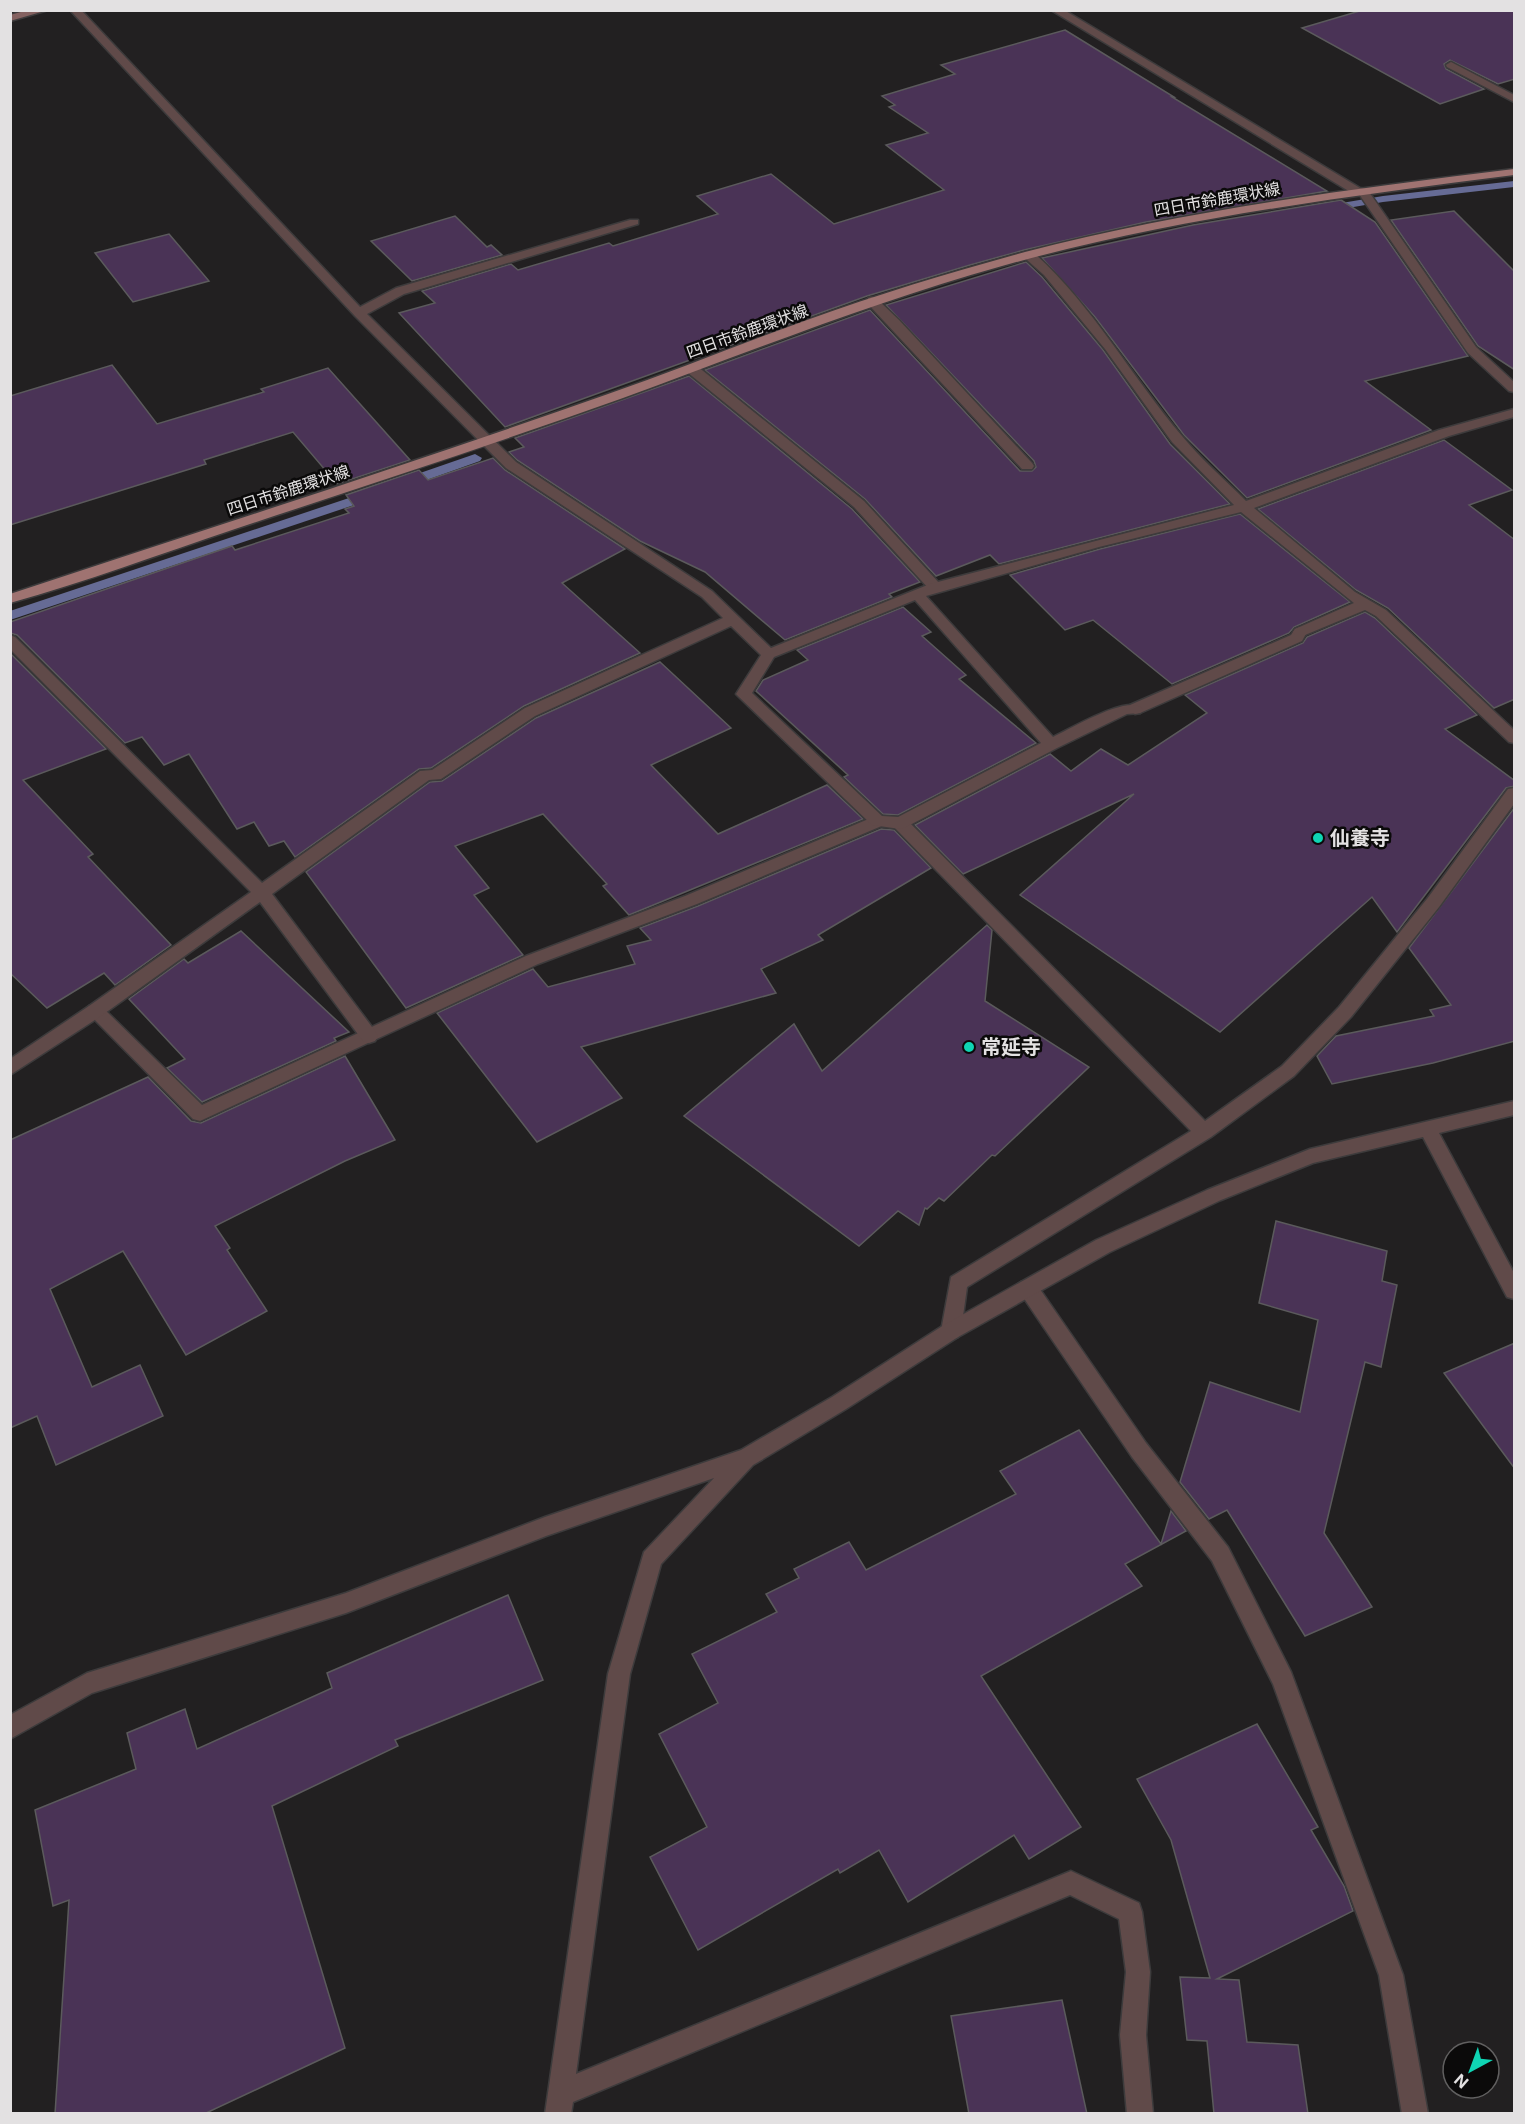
<svg xmlns="http://www.w3.org/2000/svg" width="1525" height="2124" viewBox="0 0 1525 2124" font-family="Inter,'Noto Sans JP',sans-serif">
<style>
.lines{fill:none;stroke-linecap:round;stroke-linejoin:round}
.stream{fill:#666b95;fill-rule:evenodd}
.building{fill:#4a3356;stroke:#5b5a5c;stroke-width:1.5}
.lane-casing{stroke:#3d3b3c;stroke-width:3}
.street-casing{stroke:#3d3b3c;stroke-width:3}
.secondary-casing{stroke:#3d3b3c;stroke-width:3}
.primary-casing{stroke:#3d3b3c;stroke-width:3}
.lane{fill:#604a49;fill-rule:evenodd}
.street{fill:#604a49;fill-rule:evenodd}
.secondary{fill:#846160;fill-rule:evenodd}
.primary{fill:#9f7371;fill-rule:evenodd}
.poi-dot{fill:#0fd5b4;stroke:#0b0a0a;stroke-width:2}
.labels{text-anchor:middle;stroke-width:5;stroke-linejoin:round;paint-order:stroke}
.far-street-label{font-size:16px;fill:#e3e1e2;stroke:#0b0a0a}
.poi-label{font-size:20px;font-weight:bold;fill:#e3e1e2;stroke:#0b0a0a;text-anchor:start}
</style>
<rect width="100%" height="100%" fill="#222021"/>
<g class="lines">
<!-- stream -->
<g class="stream">
<polygon points="1514,181 1514,187 1383,202 1324,212 1318,209 1324,206 1383,196"/>
<polygon points="475,454 482,458 480,461 407,487 402,488 395,484 397,481"/>
<polygon points="373,490 380,494 378,497 10,620 10,611"/>
</g>
</g>
<!-- building -->
<g class="building">
<polygon points="1363,10 1515,10 1515,79 1498,84 1450,60 1444,64 1446,69 1484,89 1440,104 1302,28"/>
<polygon points="1065,30 1174,97 1172,97 1327,191 1146,222 1024,250 970,265 867,296 505,427 399,313 435,303 422,291 511,264 518,270 609,243 613,246 718,214 697,196 771,174 834,224 944,190 886,145 928,133 889,107 895,105 882,96 955,74 941,65"/>
<polygon points="1341,200 1375,222 1468,356 1365,381 1431,430 1247,498 1184,435 1095,317 1042,258 1193,225"/>
<polygon points="1454,211 1515,272 1515,370 1478,346 1391,220"/>
<polygon points="455,216 487,247 491,245 502,255 412,281 371,241"/>
<polygon points="169,234 209,281 133,302 95,253"/>
<polygon points="1026,262 1042,277 1103,350 1170,444 1230,504 999,564 990,555 936,576 865,499 705,370 870,310 1020,471 1032,471 1036,467 1034,461 886,305"/>
<polygon points="112,365 157,424 264,392 261,389 328,368 410,460 337,484 293,432 204,460 206,464 10,525 10,396"/>
<polygon points="689,376 852,509 920,582 889,594 892,597 785,640 705,572 640,541 517,460 509,452 524,447 515,438"/>
<polygon points="1444,440 1512,490 1469,505 1515,540 1515,699 1494,708 1388,608 1356,590 1258,509"/>
<polygon points="493,458 505,470 625,549 562,583 640,653 524,706 431,768 419,769 295,857 284,841 269,846 254,822 237,829 189,754 164,765 142,737 125,743 17,635 10,633 10,622 232,546 235,550 349,513 345,509 354,506 346,495 419,470 428,480"/>
<polygon points="1240,514 1350,602 1294,627 1289,633 1172,684 1093,620 1065,630 1010,575 1100,549"/>
<polygon points="903,607 931,632 922,636 966,675 959,679 1036,743 898,815 883,814 844,777 848,775 756,691 763,680 808,660 797,650"/>
<polygon points="1365,612 1375,618 1477,715 1445,729 1515,781 1515,786 1506,788 1397,932 1372,897 1220,1032 1020,895 1134,794 963,874 915,825 1050,754 1071,771 1101,749 1128,765 1207,713 1185,695 1303,643 1307,637"/>
<polygon points="10,653 106,749 23,780 93,854 88,857 171,945 115,985 104,973 47,1008 10,973"/>
<polygon points="660,662 731,728 651,765 718,834 827,785 863,819 629,915 603,886 607,884 543,814 455,846 489,888 474,895 523,955 406,1008 306,872 430,782 442,781 536,718"/>
<polygon points="1515,807 1515,1041 1433,1063 1332,1084 1317,1056 1336,1036 1434,1016 1430,1010 1451,1005 1409,948"/>
<polygon points="881,829 894,830 931,868 818,935 823,940 761,969 776,993 581,1047 622,1098 537,1142 437,1013 533,969 548,987 635,964 627,946 651,940 640,928 698,906"/>
<polygon points="987,925 992,930 985,1001 1089,1067 995,1156 992,1155 944,1201 939,1198 927,1209 925,1208 919,1225 898,1211 859,1246 684,1116 794,1024 822,1071"/>
<polygon points="241,931 349,1032 334,1038 336,1041 202,1102 167,1068 185,1059 129,999 184,959 188,963"/>
<polygon points="345,1056 395,1140 345,1161 215,1226 230,1248 227,1250 267,1311 186,1355 123,1251 50,1289 92,1387 140,1365 163,1416 56,1465 37,1416 10,1428 10,1140 148,1077 191,1121 201,1123"/>
<polygon points="1276,1221 1387,1251 1382,1281 1397,1285 1381,1367 1365,1362 1324,1533 1372,1607 1305,1636 1227,1510 1209,1519 1180,1482 1210,1382 1300,1412 1318,1320 1259,1303"/>
<polygon points="1515,1343 1515,1469 1444,1373"/>
<polygon points="1079,1430 1161,1544 1171,1511 1186,1531 1125,1564 1142,1586 981,1676 1081,1827 1029,1859 1014,1835 908,1902 879,1850 840,1873 838,1869 698,1950 650,1857 707,1827 659,1734 718,1703 692,1654 777,1612 766,1594 799,1578 794,1569 849,1542 866,1570 1016,1494 1000,1471"/>
<polygon points="508,1595 543,1680 395,1740 398,1746 272,1806 345,2048 204,2114 55,2114 69,1900 53,1906 35,1810 136,1769 127,1733 185,1709 197,1749 332,1688 327,1673"/>
<polygon points="1257,1724 1318,1827 1311,1830 1344,1886 1353,1911 1217,1979 1239,1980 1247,2042 1298,2045 1308,2114 1214,2114 1207,2041 1187,2040 1180,1977 1210,1978 1171,1840 1137,1779"/>
<polygon points="1062,2000 1087,2114 969,2114 951,2016"/>
</g>
<g class="lines">
<defs>
<g id="lane">
<polygon points="872,297 876,298 899,320 1032,463 1034,466 1032,469 1022,469 868,304 868,298"/>
<polygon points="692,365 697,366 864,501 940,584 942,587 940,590 930,590 854,507 687,372 686,369 687,366"/>
<polygon points="1300,627 1307,632 1302,641 1140,713 1135,714 1127,709 1130,705 1291,635 1295,629"/>
<polygon points="1514,788 1514,804 1439,907 1351,1017 1294,1076 1211,1137 967,1287 961,1331 958,1337 951,1340 944,1337 941,1331 951,1277 1191,1131 894,827 892,823 894,819 906,819 1205,1121 1282,1066 1339,1007 1427,899 1508,789"/>
<polygon points="878,815 884,817 886,821 884,825 697,904 538,964 200,1121 193,1119 86,1011 89,1006 95,1004 101,1006 202,1105 526,956 685,896"/>
<polygon points="1028,1280 1035,1282 1146,1443 1228,1547 1291,1672 1403,1975 1428,2114 1402,2114 1379,1975 1273,1684 1212,1561 1132,1457 1021,1294 1018,1288 1021,1282"/>
</g>
<g id="street">
<path d="M70,10h11l279,297 36,-19 234,-68h8v4l-234,70 -37,20 149,148 196,129 59,57 159,-64 304,-79 -62,-63 -67,-93 -61,-74 -18,-16v-6h8c59,53 97,123 148,183 19,23 43,44 64,65l193,-71 75,-21v8l-65,19 -195,72 101,84 31,18 128,120v13l-5,-1 -133,-126 -11,-6 -60,25h-10l-2,-3 2,-3 59,-26 -113,-91 -142,35 -173,49 127,141c17,-8 77,-44 90,-28l-3,4 -13,1 -70,34 -151,79 -6,2 -28,-4 -133,-128 -3,-3 25,-39 -30,-29 -196,90 -94,63 -12,1 -157,114 103,137 3,5 -3,5 -6,2 -6,-2 -103,-139 -159,114 -91,59v-16l79,-53 162,-114 -241,-243v-14l5,2 247,246 158,-112 12,-1 93,-62 198,-90 -21,-21 -196,-129 -151,-152zM915,600l126,143 -143,74 -16,-1 -130,-123 22,-36z"/>
<polygon points="1051,10 1064,10 1360,188 1367,189 1476,347 1514,382 1514,392 1509,391 1468,353 1359,194 1352,193"/>
<polygon points="1451,62 1514,95 1514,102 1447,67 1446,65"/>
<polygon points="1514,1101 1514,1115 1439,1133 1514,1273 1514,1299 1507,1297 1423,1137 1313,1163 1221,1200 1110,1252 958,1337 846,1409 753,1465 661,1564 630,1674 576,2074 1071,1871 1139,1903 1142,1912 1150,1972 1146,2035 1153,2114 1127,2114 1120,2035 1126,1972 1119,1919 1070,1895 573,2102 571,2114 545,2114 608,1674 644,1552 714,1478 546,1536 346,1613 92,1693 10,1739 10,1715 87,1673 346,1593 545,1517 741,1450 832,1397 944,1325 1096,1240 1207,1190 1310,1149"/>
</g>
<polygon id="secondary" points="28,10 48,10 10,21 10,15"/>
<path id="primary" d="M1514,169v6c-172,22 -344,44 -512,91 -129,36 -253,86 -379,132 -129,46 -258,88 -388,131 -75,25 -149,53 -225,74v-9c200,-66 400,-130 598,-200 67,-23 132,-50 199,-74 72,-26 145,-48 218,-68 161,-42 325,-63 489,-83z"/>
</defs>
<!-- lane casing -->
<use href="#lane" class="lane-casing"/>
<!-- street casing -->
<use href="#street" class="street-casing"/>
<!-- secondary casing -->
<use href="#secondary" class="secondary-casing"/>
<!-- primary casing -->
<use href="#primary" class="primary-casing"/>
<!-- lane -->
<use href="#lane" class="lane"/>
<!-- street -->
<use href="#street" class="street"/>
<!-- secondary -->
<use href="#secondary" class="secondary"/>
<!-- primary -->
<use href="#primary" class="primary"/>
</g>
<!-- markers -->
<g class="poi-dot">
<circle cx="1318" cy="838" r="6"/>
<circle cx="969" cy="1047" r="6"/>
</g>
<g class="labels">
<!-- far-street labels -->
<g class="far-street-label">
<text transform="translate(1217 199) rotate(-10)" y="6">四日市鈴鹿環状線</text>
<text transform="translate(747 331) rotate(-20)" y="6">四日市鈴鹿環状線</text>
<text transform="translate(288 490) rotate(-18)" y="6">四日市鈴鹿環状線</text>
</g>
<!-- poi labels -->
<g class="poi-label">
<text x="1330" y="845">仙養寺</text>
<text x="981" y="1054">常延寺</text>
</g>
</g>
<!-- border -->
<rect width="1525" height="2124" fill="none" stroke="#e3e1e2" stroke-width="24"/>
<!-- north arrow -->
<g transform="translate(1471 2070) rotate(221)"><circle r="28" fill="#0b0a0a" stroke="#616060" stroke-width="1.5"/>
<path d="M0-4.5L10 22L0 15L-10 22Z" fill="#0fd5b4"/>
<text y="-9" font-size="16" font-weight="bold" text-anchor="middle" fill="#e3e1e2">N</text>
</g>
</svg>
